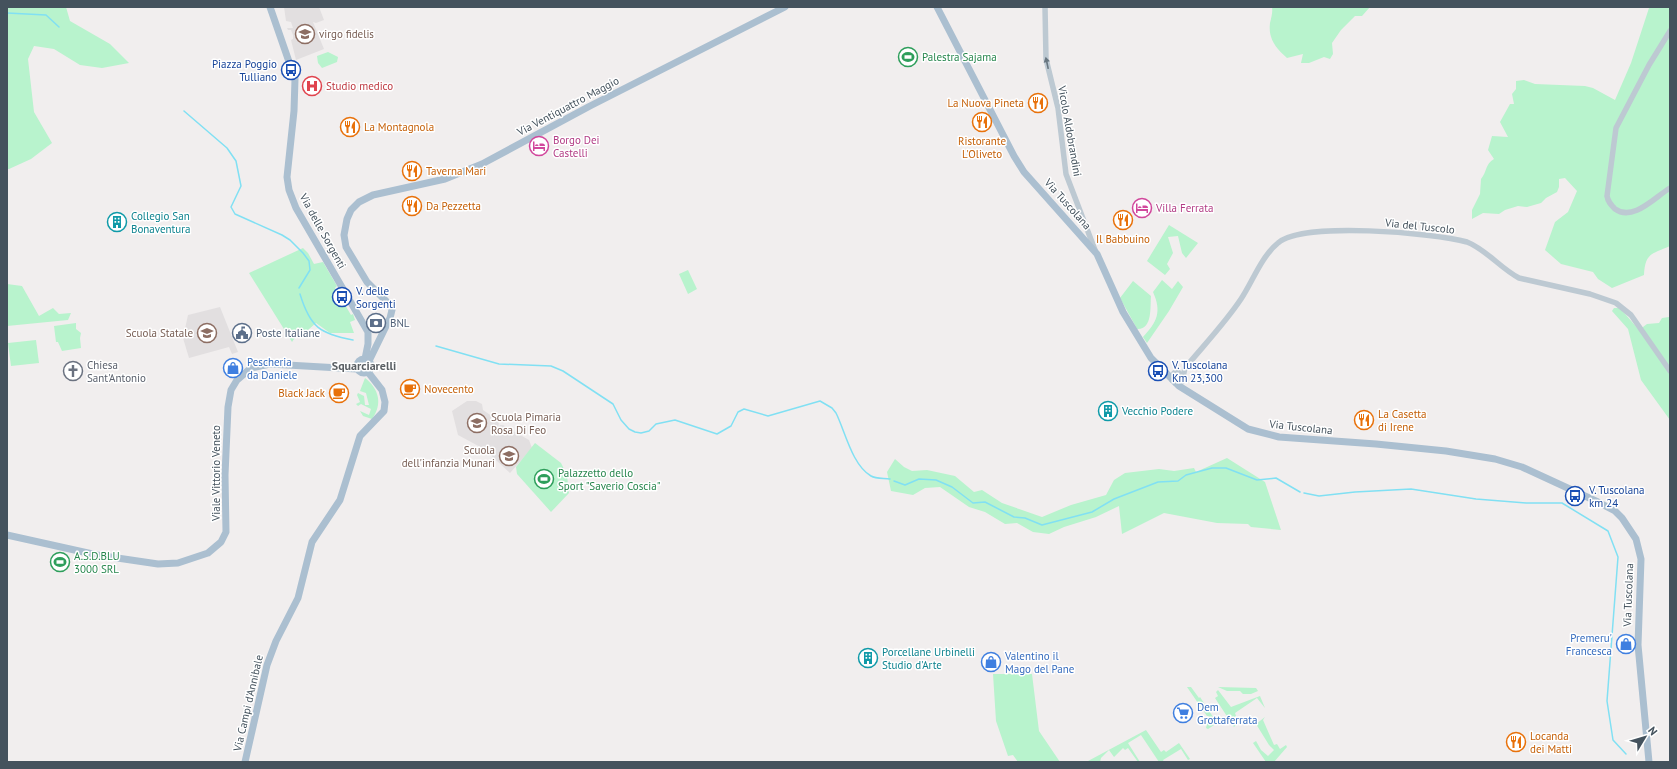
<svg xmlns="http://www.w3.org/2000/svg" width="1677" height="769" viewBox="0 0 1677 769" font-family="'PT Sans',sans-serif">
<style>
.education{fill:#e2dfe0}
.green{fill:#b8f3cd}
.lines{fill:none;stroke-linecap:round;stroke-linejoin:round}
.stream{stroke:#81e0f3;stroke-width:1.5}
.minor{stroke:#bdc9d2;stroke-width:5.5}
.major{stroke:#abbfd0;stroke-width:7}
.oneway{fill:#687680}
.labels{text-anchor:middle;stroke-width:3;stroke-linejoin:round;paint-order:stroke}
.education-label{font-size:11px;fill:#785e54;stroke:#fff;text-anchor:start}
.leisure-label{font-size:11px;fill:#27864d;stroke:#fff;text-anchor:start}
.transit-label{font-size:11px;fill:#164399;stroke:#fff;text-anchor:start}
.health-label{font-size:11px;fill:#be3a42;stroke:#fff;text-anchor:start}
.food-label{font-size:11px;fill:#c56008;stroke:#fff;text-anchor:start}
.street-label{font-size:11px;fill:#44525d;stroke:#fff}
.hotel-label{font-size:11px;fill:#b23c85;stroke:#fff;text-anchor:start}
.culture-label{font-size:11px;fill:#0d838f;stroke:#fff;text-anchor:start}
.service-label{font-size:11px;fill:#4e5e75;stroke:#fff;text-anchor:start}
.shop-label{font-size:11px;fill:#366cbe;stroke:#fff;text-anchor:start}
.worship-label{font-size:11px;fill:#5b616d;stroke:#fff;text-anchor:start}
.neighbourhood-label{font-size:12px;font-weight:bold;fill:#5a5f64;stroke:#fff}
</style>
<rect width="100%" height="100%" fill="#f1eeee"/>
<!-- education -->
<g class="education">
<polygon points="284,7 319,7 324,20 316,23 313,22 324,49 296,60 291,40 293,39 293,35 291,30 288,30 287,28 293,28 291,22 286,21"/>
<polygon points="220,307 238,352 232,354 229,347 189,358 183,338 188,315"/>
<polygon points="467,401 476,401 482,404 483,410 499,421 498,430 500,425 503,425 529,440 532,448 510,473 484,449 458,435 452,411"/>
</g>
<!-- green -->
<g class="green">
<polygon points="7,7 66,7 70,21 110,44 129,63 102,68 80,65 54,49 34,46 28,59 34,112 52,143 31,159 9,169 7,169"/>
<path d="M1272,7h98l-8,9h-7l-14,14 -9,13 1,11 -3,5 -6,-2 -15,6h-8l2,-9 -16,4c-11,-10 -19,-19 -17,-35 1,-5 3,-10 2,-16z"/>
<path d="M1670,7v239c-17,8 -25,6 -26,29l-32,13 -14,-9 -5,-7 -32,-8 -16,-14 10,-28 13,-10 9,-21 -12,-13 -6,1v8l-2,5 -11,6 -5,5 -14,4 -9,-1 -13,4 -6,4 -16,-1 -11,6v-9l8,-16 1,-15c6,-7 4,-15 13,-20l-6,-9 4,-14 16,1 -8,-15 10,-18h4l-2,-10 4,-5v-8l8,-1 11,4 50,2 8,2 22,12 16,-37 18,-55z"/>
<polygon points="328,52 338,57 337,62 322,68 318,63 317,56"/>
<polygon points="1169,225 1198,243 1186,258 1182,253 1178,236 1168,237 1173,253 1167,264 1170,269 1165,275 1147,261"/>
<polygon points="303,248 308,253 314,264 323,262 337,286 335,288 351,315 353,314 355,320 350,322 354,333 330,333 316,323 308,330 298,333 292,342 249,273"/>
<polygon points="688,270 697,289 688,294 679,274"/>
<path d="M1162,280l10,9 6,-8 5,6 -14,24 -22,32 -4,-6c14,-15 19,-25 10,-45z"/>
<path d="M1133,281l18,15c-1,10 2,34 -14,33l-2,-4 -15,-27z"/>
<polygon points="7,284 22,286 39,316 53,308 59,314 71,313 68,320 7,326"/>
<polygon points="1614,308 1620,308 1639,330 1647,324 1659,323 1662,318 1669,317 1670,319 1670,420 1641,380 1628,329 1612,311"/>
<polygon points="76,323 76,329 81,333 80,338 81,348 62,351 58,342 56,342 54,326"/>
<polygon points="36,340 39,363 11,366 8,343"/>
<path d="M365,378c14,11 18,26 7,41l-9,-3 -3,-5 9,4 2,-6 -10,-5 -3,2 -2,-2 4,-2 -3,-7 1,-2 6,3 1,9h4l-3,-12 -6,-2z"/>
<polygon points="535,443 561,463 567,475 569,493 551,512 517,474 516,467"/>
<polygon points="1227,458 1265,482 1281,530 1251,527 1248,524 1217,523 1164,513 1122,534 1119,506 1096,517 1064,527 1049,534 1033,532 1017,523 1005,524 985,512 969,507 940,487 925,488 913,495 891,491 887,472 895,459 904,467 912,471 927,470 955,476 974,492 982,490 1002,503 1042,517 1071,505 1106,495 1114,480 1125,473 1159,469 1174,471 1194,468 1196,472"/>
<polygon points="993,674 1032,674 1039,731 1060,762 1018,762 1013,755 1008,756 996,721"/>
<polygon points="1187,687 1191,687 1199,698 1200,697 1217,723 1208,729 1206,728 1209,716 1207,716"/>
<polygon points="1218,687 1256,688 1258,691 1251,694 1243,694 1240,691 1227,691"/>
<polygon points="1218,690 1231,707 1260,696 1265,708 1257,698 1235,713 1236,716 1232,719 1236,725 1234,727 1215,698 1218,696 1216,692"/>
<polygon points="1265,717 1263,720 1274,745 1277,744 1280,749 1286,745 1287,747 1274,762 1266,762 1253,743 1256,741 1261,750 1268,756 1274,750 1269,745 1256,724"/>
<polygon points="1146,730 1161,752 1164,750 1166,752 1179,743 1190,759 1188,760 1181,749 1163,760 1164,762 1159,762 1141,735 1128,743 1140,762 1138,762 1128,748 1125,750 1123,748 1114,757 1109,750 1101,758 1100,762 1088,761"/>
</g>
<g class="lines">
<!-- stream -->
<g class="stream">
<polyline points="7,13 46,15 59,27"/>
<polyline points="184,111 227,148 236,161 241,186 231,207 235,214 282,235 290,240 303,253 309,261 310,270 299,288"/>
<path d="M300,294c10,33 20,40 53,46"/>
<path d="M436,346l63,18 52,2 12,5 50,33 8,16 8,9 6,3 6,1 8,-2 7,-7 19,-4 42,14 14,-8 7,-14 6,-3 24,7 52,-15 12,7 4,5c9,18 16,52 35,63 5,3 13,2 19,3"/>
<polyline points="894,481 905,485 919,479 936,480 952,487 973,503 985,502 1014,517 1025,518 1042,525 1092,512 1114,499 1158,482 1178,481 1186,475 1212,468 1226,468 1257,480 1276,478 1300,492"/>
<polyline points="1304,493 1319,496 1355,492 1411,489 1476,499 1526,503 1562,503 1608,531 1618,557 1607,701 1613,740 1626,754"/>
</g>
<!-- minor -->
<g class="minor">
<polyline points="1045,7 1046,59 1058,108 1066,174 1095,250"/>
<path d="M1670,31l-21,34 -33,63 -9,68c1,6 4,9 8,13 18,13 40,-12 55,-21"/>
<path d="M1183,377l2,-9c19,-23 40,-45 56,-69 12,-18 20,-42 37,-56 24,-22 156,-10 189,-1 20,8 33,26 52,36l71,16 26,9 15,12 39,56"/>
<polyline points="1172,380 1174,373 1178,372 1183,377 1182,382 1175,383"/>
</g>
<!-- major -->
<g class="major">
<polyline points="270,7 295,79 294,111 287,177 289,190 296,208 368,332 368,344 365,359"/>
<polyline points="937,7 1014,156 1024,172 1097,254 1123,312 1151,358 1179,386 1248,429 1279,437 1376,444 1446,451 1495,459 1522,467 1598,502 1615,511 1622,518 1636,539 1641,559 1638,645 1649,762"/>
<circle cx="364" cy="366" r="7"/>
<polyline points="369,361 390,318 392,310 387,302 367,282 346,247 344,235 347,219 351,210 359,202 373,195 445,179 482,164 590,106 785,7"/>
<polyline points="7,535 97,555 158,564 178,563 208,553 221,542 226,532 225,475 228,407 231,390 237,380 251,368 270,364 357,369"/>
<polyline points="245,762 267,665 276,641 298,598 312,542 340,500 360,436 384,411 385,402 382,390 368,372"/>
</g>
</g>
<!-- one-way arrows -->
<defs><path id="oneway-solid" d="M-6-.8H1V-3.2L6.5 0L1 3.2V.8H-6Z"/></defs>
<use class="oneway" href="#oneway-solid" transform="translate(1047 63) rotate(-102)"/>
<!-- icons -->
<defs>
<symbol id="school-ring" viewBox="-11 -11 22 22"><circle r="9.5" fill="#fff" stroke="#8d6e63" stroke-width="1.5"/><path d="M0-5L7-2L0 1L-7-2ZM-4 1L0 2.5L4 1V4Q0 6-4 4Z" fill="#8d6e63"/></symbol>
<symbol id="stadium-ring" viewBox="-11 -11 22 22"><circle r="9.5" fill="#fff" stroke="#2e9e5b" stroke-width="1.5"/><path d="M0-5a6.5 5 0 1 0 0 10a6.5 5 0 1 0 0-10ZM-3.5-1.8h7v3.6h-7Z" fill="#2e9e5b"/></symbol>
<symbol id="bus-ring" viewBox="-11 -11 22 22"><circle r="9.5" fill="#fff" stroke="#1a4fb4" stroke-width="1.5"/><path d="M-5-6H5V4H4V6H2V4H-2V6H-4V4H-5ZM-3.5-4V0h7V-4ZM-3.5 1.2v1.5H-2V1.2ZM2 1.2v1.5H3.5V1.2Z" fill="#1a4fb4"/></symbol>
<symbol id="hospital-ring" viewBox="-11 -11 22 22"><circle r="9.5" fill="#fff" stroke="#e0444e" stroke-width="1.5"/><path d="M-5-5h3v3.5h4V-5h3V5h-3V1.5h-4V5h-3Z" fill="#e0444e"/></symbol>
<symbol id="restaurant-ring" viewBox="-11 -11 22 22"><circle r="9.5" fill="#fff" stroke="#e8710a" stroke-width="1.5"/><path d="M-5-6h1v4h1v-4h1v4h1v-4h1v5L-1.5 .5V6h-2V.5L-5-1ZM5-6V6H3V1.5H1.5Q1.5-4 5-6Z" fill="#e8710a"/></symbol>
<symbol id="hotel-ring" viewBox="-11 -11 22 22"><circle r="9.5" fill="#fff" stroke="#d1479c" stroke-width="1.5"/><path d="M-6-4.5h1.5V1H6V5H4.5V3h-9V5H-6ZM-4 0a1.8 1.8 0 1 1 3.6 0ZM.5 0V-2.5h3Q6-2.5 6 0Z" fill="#d1479c"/></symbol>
<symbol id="building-ring" viewBox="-11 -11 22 22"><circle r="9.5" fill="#fff" stroke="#0f9aa8" stroke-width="1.5"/><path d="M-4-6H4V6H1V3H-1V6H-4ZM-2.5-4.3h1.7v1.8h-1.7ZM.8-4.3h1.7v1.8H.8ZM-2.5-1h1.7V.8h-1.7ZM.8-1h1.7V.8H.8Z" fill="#0f9aa8"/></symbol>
<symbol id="bank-ring" viewBox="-11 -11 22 22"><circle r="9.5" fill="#fff" stroke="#5c6f8a" stroke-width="1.5"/><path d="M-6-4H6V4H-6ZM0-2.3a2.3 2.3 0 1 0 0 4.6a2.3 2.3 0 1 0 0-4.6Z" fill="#5c6f8a"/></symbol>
<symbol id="civic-ring" viewBox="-11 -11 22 22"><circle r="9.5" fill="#fff" stroke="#5c6f8a" stroke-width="1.5"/><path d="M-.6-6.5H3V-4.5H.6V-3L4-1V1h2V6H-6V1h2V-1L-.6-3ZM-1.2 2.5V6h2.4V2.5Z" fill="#5c6f8a"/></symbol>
<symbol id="shop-ring" viewBox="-11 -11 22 22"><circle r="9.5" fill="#fff" stroke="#3f7fe0" stroke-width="1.5"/><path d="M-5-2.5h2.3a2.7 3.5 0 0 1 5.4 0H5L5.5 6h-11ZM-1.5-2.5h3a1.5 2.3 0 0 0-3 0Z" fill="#3f7fe0"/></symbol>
<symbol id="church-ring" viewBox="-11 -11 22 22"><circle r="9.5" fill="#fff" stroke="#6b7280" stroke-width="1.5"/><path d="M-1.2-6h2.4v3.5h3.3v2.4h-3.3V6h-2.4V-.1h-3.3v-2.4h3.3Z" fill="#6b7280"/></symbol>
<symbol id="cafe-ring" viewBox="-11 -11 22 22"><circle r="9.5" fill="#fff" stroke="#e8710a" stroke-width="1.5"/><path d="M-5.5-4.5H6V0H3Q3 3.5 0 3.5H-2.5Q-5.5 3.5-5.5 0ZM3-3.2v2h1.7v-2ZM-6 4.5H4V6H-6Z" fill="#e8710a"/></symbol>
<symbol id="supermarket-ring" viewBox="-11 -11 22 22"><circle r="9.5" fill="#fff" stroke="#3f7fe0" stroke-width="1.5"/><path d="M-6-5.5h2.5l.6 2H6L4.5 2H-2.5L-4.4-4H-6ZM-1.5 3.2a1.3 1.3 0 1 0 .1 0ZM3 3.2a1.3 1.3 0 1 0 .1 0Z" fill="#3f7fe0"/></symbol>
</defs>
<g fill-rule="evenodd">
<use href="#school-ring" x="294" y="23" width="22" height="22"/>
<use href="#stadium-ring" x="897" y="46" width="22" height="22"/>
<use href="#bus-ring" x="280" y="59" width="22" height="22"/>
<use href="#hospital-ring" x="301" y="75" width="22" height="22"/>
<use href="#restaurant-ring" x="1027" y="92" width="22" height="22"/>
<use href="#restaurant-ring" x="971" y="111" width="22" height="22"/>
<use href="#restaurant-ring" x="339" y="116" width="22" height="22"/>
<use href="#hotel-ring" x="528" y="135" width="22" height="22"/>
<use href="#restaurant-ring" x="401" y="160" width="22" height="22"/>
<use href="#restaurant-ring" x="401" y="195" width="22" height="22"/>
<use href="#hotel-ring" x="1131" y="197" width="22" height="22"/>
<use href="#restaurant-ring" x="1112" y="209" width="22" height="22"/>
<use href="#building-ring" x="106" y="211" width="22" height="22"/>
<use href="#bus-ring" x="331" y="286" width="22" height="22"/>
<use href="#bank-ring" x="365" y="312" width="22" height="22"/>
<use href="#school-ring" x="196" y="322" width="22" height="22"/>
<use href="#civic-ring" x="231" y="322" width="22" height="22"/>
<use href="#shop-ring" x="222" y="357" width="22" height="22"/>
<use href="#church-ring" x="62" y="360" width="22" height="22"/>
<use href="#bus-ring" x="1147" y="360" width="22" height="22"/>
<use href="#cafe-ring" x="399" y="378" width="22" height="22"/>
<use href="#cafe-ring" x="328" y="382" width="22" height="22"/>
<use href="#building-ring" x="1097" y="400" width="22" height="22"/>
<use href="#restaurant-ring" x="1353" y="409" width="22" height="22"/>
<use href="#school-ring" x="466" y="412" width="22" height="22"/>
<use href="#school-ring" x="498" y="445" width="22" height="22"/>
<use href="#stadium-ring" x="533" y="468" width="22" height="22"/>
<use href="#bus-ring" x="1564" y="485" width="22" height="22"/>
<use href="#stadium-ring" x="49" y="551" width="22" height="22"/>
<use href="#shop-ring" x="1615" y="633" width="22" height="22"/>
<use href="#building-ring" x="857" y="647" width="22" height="22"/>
<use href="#shop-ring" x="980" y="651" width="22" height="22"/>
<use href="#supermarket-ring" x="1172" y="702" width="22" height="22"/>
<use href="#restaurant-ring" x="1505" y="731" width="22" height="22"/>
</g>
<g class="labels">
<!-- education labels -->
<g class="education-label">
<text x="319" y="38">virgo fidelis</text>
<text x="193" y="337" text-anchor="end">Scuola Statale</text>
<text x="491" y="421">Scuola Pimaria<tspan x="491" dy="13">Rosa Di Feo</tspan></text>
<text x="495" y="454" text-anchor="end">Scuola<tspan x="495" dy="13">dell'infanzia Munari</tspan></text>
</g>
<!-- leisure labels -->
<g class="leisure-label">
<text x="922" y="61">Palestra Sajama</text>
<text x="558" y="477">Palazzetto dello<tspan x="558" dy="13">Sport "Saverio Coscia"</tspan></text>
<text x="74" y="560">A.S.D.BLU<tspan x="74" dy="13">3000 SRL</tspan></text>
</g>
<!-- transit labels -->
<g class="transit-label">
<text x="277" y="68" text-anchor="end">Piazza Poggio<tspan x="277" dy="13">Tulliano</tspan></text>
<text x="356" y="295">V. delle<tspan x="356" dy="13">Sorgenti</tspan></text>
<text x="1172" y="369">V. Tuscolana<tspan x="1172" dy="13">Km 23,300</tspan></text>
<text x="1589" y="494">V. Tuscolana<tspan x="1589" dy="13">km 24</tspan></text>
</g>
<!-- health labels -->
<g class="health-label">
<text x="326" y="90">Studio medico</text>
</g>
<!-- food labels -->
<g class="food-label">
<text x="1024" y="107" text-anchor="end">La Nuova Pineta</text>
<text x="364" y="131">La Montagnola</text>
<text x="982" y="145" text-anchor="middle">Ristorante<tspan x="982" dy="13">L'Oliveto</tspan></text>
<text x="426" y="175">Taverna Mari</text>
<text x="426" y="210">Da Pezzetta</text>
<text x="1123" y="243" text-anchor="middle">Il Babbuino</text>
<text x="424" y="393">Novecento</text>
<text x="325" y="397" text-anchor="end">Black Jack</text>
<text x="1378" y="418">La Casetta<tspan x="1378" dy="13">di Irene</tspan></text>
<text x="1530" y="740">Locanda<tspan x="1530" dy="13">dei Matti</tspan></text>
</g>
<!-- street labels -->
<g class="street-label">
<text transform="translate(568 106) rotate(-28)" y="4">Via Ventiquattro Maggio</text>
<text transform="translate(1070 131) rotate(80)" y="4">Vicolo Aldobrandini</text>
<text transform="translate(1068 204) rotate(48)" y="4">Via Tuscolana</text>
<text transform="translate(1420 226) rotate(6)" y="4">Via del Tuscolo</text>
<text transform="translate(323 231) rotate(61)" y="4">Via delle Sorgenti</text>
<text transform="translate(1301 427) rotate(6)" y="4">Via Tuscolana</text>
<text transform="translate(216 473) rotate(-90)" y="4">Viale Vittorio Veneto</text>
<text transform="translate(1628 595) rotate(-88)" y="4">Via Tuscolana</text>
<text transform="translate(248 703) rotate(-77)" y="4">Via Campi d'Annibale</text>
</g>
<!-- hotel labels -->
<g class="hotel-label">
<text x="553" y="144">Borgo Dei<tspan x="553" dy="13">Castelli</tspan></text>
<text x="1156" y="212">Villa Ferrata</text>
</g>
<!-- culture labels -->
<g class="culture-label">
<text x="131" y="220">Collegio San<tspan x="131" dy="13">Bonaventura</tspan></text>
<text x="1122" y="415">Vecchio Podere</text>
<text x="882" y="656">Porcellane Urbinelli<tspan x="882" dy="13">Studio d'Arte</tspan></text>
</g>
<!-- service labels -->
<g class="service-label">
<text x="390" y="327">BNL</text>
<text x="256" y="337">Poste Italiane</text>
</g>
<!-- shop labels -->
<g class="shop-label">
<text x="247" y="366">Pescheria<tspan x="247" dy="13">da Daniele</tspan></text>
<text x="1612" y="642" text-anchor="end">Premeru'<tspan x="1612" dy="13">Francesca</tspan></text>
<text x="1005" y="660">Valentino il<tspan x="1005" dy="13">Mago del Pane</tspan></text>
<text x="1197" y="711">Dem<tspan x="1197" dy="13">Grottaferrata</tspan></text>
</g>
<!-- worship labels -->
<g class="worship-label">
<text x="87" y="369">Chiesa<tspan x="87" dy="13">Sant'Antonio</tspan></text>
</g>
<!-- neighbourhood labels -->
<g class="neighbourhood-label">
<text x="364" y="370">Squarciarelli</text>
</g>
</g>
<!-- border -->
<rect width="1677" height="769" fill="none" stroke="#44525d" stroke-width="16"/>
<!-- north arrow -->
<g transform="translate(1645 737) rotate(52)" stroke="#ffffff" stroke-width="3" paint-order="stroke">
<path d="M0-3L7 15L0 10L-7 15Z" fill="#44525d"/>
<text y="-6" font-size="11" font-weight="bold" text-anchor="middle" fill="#44525d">N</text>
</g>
</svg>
